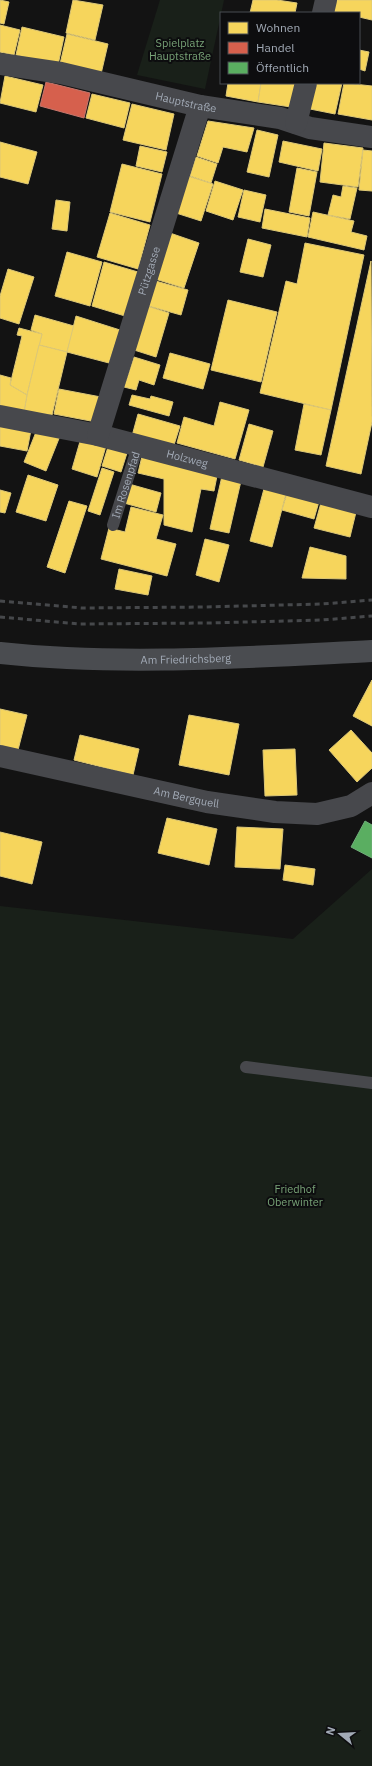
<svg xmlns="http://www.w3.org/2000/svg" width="372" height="1766" viewBox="0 0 372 1766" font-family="'IBM Plex Sans',sans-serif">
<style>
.green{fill:#192019}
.homes{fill:#f6d55c;stroke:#ddc877}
.shops{fill:#d6604d;stroke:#c6766c}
.public{fill:#5aae61;stroke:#70ad7a}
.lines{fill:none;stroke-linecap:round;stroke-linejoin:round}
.lane{stroke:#47484c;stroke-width:12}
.street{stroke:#47484c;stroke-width:22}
.secondary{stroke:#4a4c50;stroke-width:22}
.rail{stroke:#46484b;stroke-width:3;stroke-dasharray:5 4;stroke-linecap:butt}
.labels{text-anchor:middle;stroke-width:4;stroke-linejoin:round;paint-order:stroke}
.park-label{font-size:11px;fill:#78a377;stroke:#0d0d0f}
.street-label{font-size:11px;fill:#a2aab6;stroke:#0d0d0f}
</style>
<rect width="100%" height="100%" fill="#131313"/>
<!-- green -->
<g class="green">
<polygon points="160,0 224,0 205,89 137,75"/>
<polygon points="372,869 372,1766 0,1766 0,906 293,939"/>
</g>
<!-- homes -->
<g class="homes">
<polygon points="0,0 9,2 4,24 0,23"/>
<polygon points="73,0 103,5 95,40 66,33"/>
<polygon points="253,0 277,0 297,3 295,13 250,13"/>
<polygon points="332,0 372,0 372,20 359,17 359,13 340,13 330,11"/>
<polygon points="0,25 20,30 14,55 0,52"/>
<polygon points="22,27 64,37 58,65 16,55"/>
<polygon points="67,34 108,44 101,74 60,64"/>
<polygon points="359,50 369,52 365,71 359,69"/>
<polygon points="5,76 43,85 36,112 0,103"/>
<polygon points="228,83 261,83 258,102 226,96"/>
<polygon points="261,83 295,83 291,107 258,102"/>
<polygon points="312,83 342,83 335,114 305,108"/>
<polygon points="344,83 372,86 372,120 338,114"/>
<polygon points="92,94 130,103 124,128 86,118"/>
<polygon points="132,104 174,114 166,150 123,140"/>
<polygon points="208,121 254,128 247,152 223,147 218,163 197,156"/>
<polygon points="257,130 278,135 269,177 247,172"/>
<polygon points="283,141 322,149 318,171 279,162"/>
<polygon points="0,142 37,152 28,184 0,177"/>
<polygon points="324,143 363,148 358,187 320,182"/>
<polygon points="140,146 167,152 162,172 136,166"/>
<polygon points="363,150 372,151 372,191 359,190"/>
<polygon points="196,157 217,164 211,183 190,176"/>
<polygon points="122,164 162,174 150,222 110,212"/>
<polygon points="297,168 317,172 309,216 289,212"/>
<polygon points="188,176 213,184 201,221 176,213"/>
<polygon points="215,181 243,190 233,220 206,211"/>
<polygon points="343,186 357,188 350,219 328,215 333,195 341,197"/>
<polygon points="244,190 266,195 260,222 238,217"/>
<polygon points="56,200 70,202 67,231 52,229"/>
<polygon points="265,209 310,218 307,237 262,228"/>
<polygon points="313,212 354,221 351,232 367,236 364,250 308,237"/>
<polygon points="110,213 150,225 138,269 97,257"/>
<polygon points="167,232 199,243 184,288 152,278"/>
<polygon points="248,239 271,245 263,277 240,272"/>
<polygon points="305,243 364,255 331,410 260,393 286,281 297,284"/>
<polygon points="67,252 102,262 90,306 55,296"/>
<polygon points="371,261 372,422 361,474 326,466"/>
<polygon points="104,262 138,272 125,316 92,306"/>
<polygon points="8,269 34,277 19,324 0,318 0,296"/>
<polygon points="152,280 188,290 181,315 145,305"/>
<polygon points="228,300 277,312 261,382 211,370"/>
<polygon points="144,305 169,313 156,357 131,349"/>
<polygon points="35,315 74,326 67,352 39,345 42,334 31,330"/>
<polygon points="76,316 120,330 109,363 67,352"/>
<polygon points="19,328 42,334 27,395 10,385 22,336 17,335"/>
<polygon points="39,345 67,352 52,415 24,412 27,395"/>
<polygon points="170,353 210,364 203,389 163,378"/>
<polygon points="134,357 160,365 154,385 139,380 136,390 124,387"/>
<polygon points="0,375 11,378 10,385 27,395 24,412 0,408"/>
<polygon points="59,389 101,397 96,422 54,414"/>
<polygon points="132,395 150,399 151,396 173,402 169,416 129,405"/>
<polygon points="220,402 249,410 235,459 177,443 184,417 214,426"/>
<polygon points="304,404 331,410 321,455 295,450"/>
<polygon points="138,414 180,426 173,448 132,436"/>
<polygon points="0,424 31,430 27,451 0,446"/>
<polygon points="249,424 273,431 263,467 239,460"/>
<polygon points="38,427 60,436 46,471 24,462"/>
<polygon points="81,438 106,446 97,477 72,469"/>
<polygon points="108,447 127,453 121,472 102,466"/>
<polygon points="143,452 218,471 214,491 201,489 192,532 164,525 164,479 138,473"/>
<polygon points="102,468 114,472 100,515 88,511"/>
<polygon points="28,475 58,485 46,521 16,512"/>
<polygon points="222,476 241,481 229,533 210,529"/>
<polygon points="129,484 161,493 156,512 124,503"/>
<polygon points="265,485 287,490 272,547 250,541"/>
<polygon points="0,490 11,493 5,513 0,512"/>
<polygon points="288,490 320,498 314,519 282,510"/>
<polygon points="322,499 357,508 350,537 314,528"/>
<polygon points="69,501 87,506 65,573 47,567"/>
<polygon points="131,507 163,515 156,539 176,544 167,576 101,559 109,528 125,532"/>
<polygon points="205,539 229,545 219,582 196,575"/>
<polygon points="310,547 346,556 346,579 302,578"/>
<polygon points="119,569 152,576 148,595 115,589"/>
<polygon points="372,680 372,726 353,716"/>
<polygon points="0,709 27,715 18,750 0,745"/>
<polygon points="189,715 239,724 229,775 179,765"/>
<polygon points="351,730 372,753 372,768 357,782 329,750"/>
<polygon points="80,735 139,749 133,775 74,760"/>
<polygon points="295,749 297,795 265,796 263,750"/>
<polygon points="167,818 217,829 209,865 158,853"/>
<polygon points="237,827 283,829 280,869 235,867"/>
<polygon points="0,832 42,842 32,884 0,876"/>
<polygon points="285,865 315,869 313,885 283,880"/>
</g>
<!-- shops -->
<polygon class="shops" points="46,82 90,93 84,118 40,106"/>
<!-- public -->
<polygon class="public" points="365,821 372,825 372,858 351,847"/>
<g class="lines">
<!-- lane -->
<g class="lane">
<path id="s1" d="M113,525l25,-79"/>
<polyline points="246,1067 372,1083"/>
</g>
<!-- street -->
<g class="street">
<polyline points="323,13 326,0"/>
<path id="s2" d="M0,64l61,9 139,33 80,12 30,10 62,9"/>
<polyline points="296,123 306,83"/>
<path id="s3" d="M0,416l98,19 274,72"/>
<path id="s4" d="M98,435l102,-329"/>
<path id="s5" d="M0,756l207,46 68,10 42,2 34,-8 21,-13"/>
</g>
<!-- secondary -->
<path class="secondary" id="s6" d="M0,653c123,13 249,4 372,-2"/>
<!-- rail -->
<g class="rail">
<polyline points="0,601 82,608 204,607 322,604 372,600"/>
<polyline points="0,617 79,624 209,623 322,620 372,616"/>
</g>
</g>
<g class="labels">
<!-- park labels -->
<g class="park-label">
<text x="180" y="47">Spielplatz<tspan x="180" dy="13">Hauptstraße</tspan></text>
<text x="295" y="1193">Friedhof<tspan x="295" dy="13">Oberwinter</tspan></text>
</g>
<!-- street labels -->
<g class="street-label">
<text dy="4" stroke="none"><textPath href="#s2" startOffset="190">Hauptstraße</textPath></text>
<text dy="4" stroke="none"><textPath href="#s4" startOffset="172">Pützgasse</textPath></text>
<text dy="4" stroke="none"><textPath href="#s3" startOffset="192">Holzweg</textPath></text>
<text dy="4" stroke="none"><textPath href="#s1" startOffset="42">Im Rosenpfad</textPath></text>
<text dy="4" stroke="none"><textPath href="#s6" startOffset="186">Am Friedrichsberg</textPath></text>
<text dy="4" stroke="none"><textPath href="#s5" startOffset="191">Am Bergquell</textPath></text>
</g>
</g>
<!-- legend -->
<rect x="220" y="12" width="140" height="72" fill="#0d0d0f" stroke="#494c52"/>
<rect x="228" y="22" width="20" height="12" fill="#f6d55c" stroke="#494c52"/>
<text x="256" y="32" font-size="12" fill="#a2aab6">Wohnen</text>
<rect x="228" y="42" width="20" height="12" fill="#d6604d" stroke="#494c52"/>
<text x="256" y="52" font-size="12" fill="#a2aab6">Handel</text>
<rect x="228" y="62" width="20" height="12" fill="#5aae61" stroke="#494c52"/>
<text x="256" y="72" font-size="12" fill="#a2aab6">Öffentlich</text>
<!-- north arrow -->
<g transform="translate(340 1734) rotate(288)" stroke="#0d0d0f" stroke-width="3" paint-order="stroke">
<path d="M0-3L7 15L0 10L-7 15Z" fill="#a2aab6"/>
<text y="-6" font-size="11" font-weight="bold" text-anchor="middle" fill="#a2aab6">N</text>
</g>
</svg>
